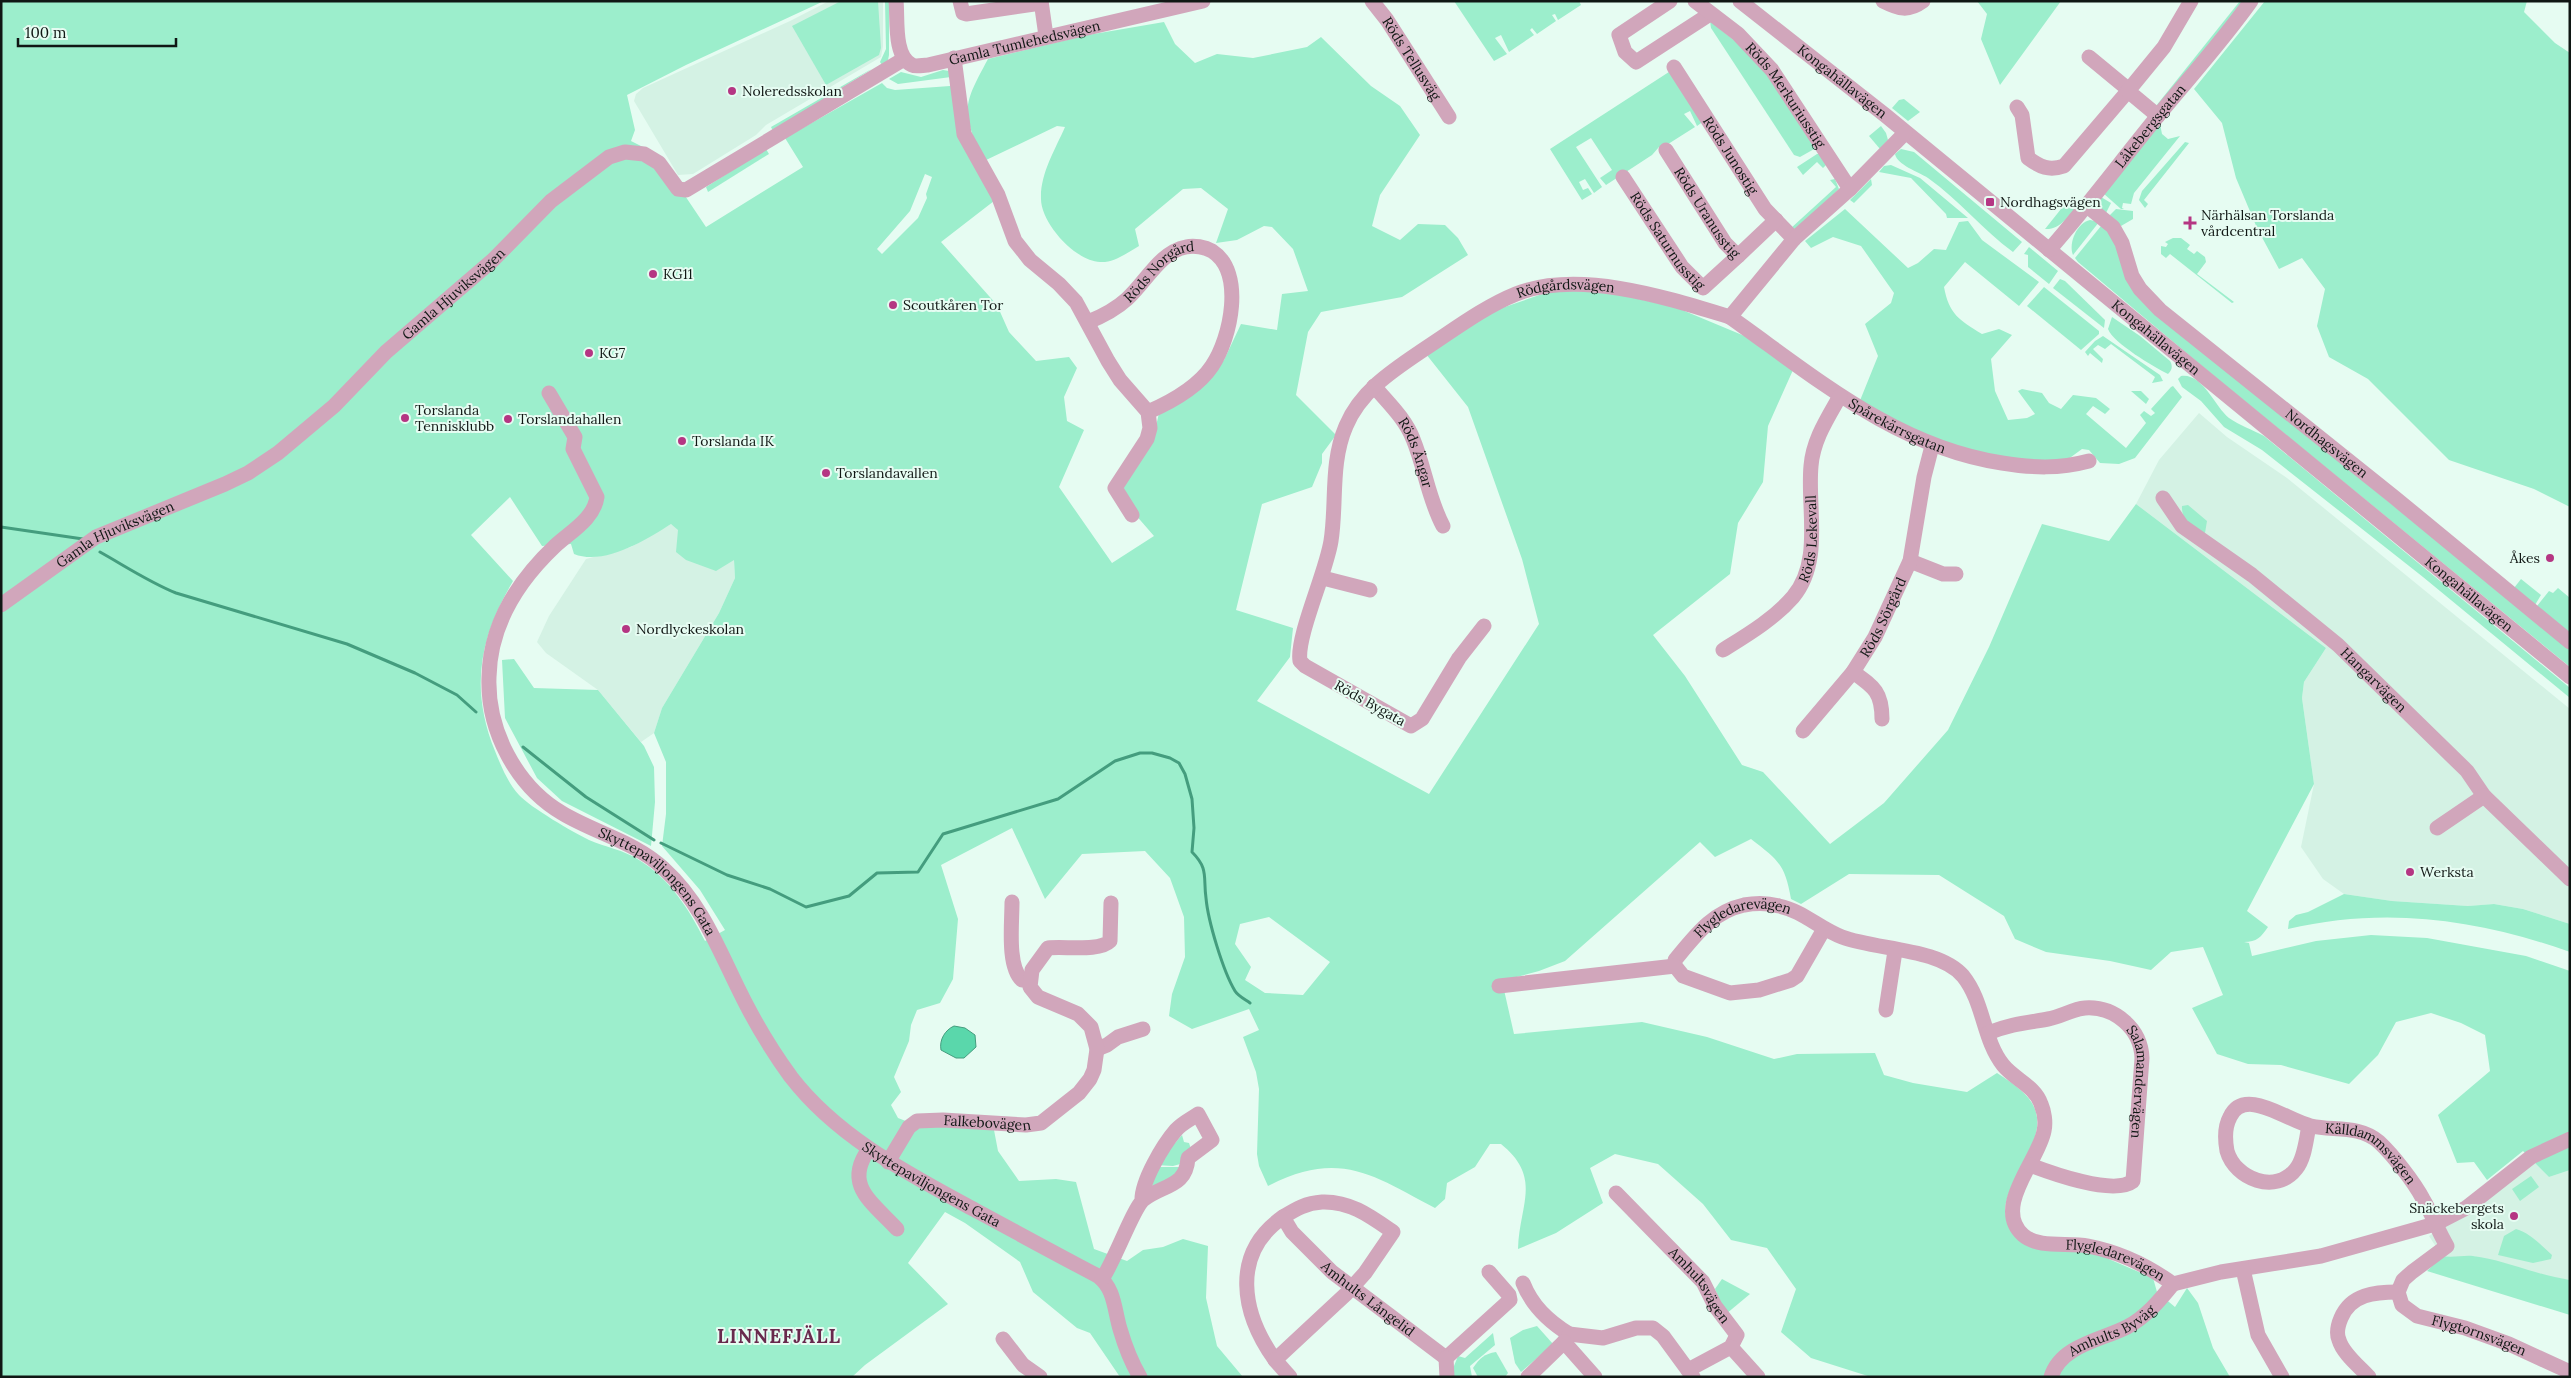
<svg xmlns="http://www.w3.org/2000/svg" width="2571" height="1378" viewBox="0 0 2571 1378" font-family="Lora,serif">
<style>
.built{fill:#d4f2e4}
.green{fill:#9ceecc;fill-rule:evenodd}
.water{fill:#5ad7ab;stroke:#449d7e}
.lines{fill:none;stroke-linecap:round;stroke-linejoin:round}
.stream{stroke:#449d7e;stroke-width:3}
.minor{stroke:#d1a6bb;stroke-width:15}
.poi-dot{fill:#b53683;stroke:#e6fcf2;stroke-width:2}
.labels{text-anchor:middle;stroke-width:4;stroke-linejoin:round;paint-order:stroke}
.street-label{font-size:14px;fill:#101714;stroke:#e6fcf2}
.poi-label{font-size:14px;fill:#101714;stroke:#e6fcf2;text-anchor:start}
.district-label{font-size:19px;font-weight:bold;letter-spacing:1px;fill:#68294d;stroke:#e6fcf2}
</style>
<rect width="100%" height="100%" fill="#e6fcf2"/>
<!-- built -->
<g class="built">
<polygon points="829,1 883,1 883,46 881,57 766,125 756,135 693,174 678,175 634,101 636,94 643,88 790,21"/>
<polygon points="2199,413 2227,437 2287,478 2570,709 2570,924 2523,909 2494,904 2468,906 2392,901 2344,894 2323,879 2301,847 2314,784 2302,698 2304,682 2326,648 2136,504 2159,460"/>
<polygon points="671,524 734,560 735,578 719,613 662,708 654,733 641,742 598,690 546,653 537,642 549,616 586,559 631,547"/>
<polygon points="2534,1162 2549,1177 2570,1170 2570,1280 2544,1276 2473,1256 2454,1258 2442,1256 2429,1236 2489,1196"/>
</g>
<!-- green -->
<g class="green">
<path d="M1,1h823l-138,64 -59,30 8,35 -4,11 26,13 49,73 97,-60 -18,-29 97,-55 5,5 8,2 55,-4 2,-3 42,118 -53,41 56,63 12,27 27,29 33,-4 8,11 -13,29 3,24 17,9 -25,57 53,76 42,-27 -20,-23 -14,-28 34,-50 5,-22 37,-23 28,-30 17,-36 36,6 5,-36 26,-3 -15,-42 -21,-22 -8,-1 -27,14 -21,3 12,-34 -27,-21 -18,1 -48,40 4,17c-12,7 -25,17 -39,16 -25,-1 -59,-39 -59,-63 -1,-25 14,-49 24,-72l-8,-1 -73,35c-23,-50 -22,-54 4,-102l100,-24 76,-13 11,22 20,19 22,-9 36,4 54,-11 14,-10 50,49 29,20 20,29 -40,60 -8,31 28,14 18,-16 27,1 13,13 10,17 -66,42 -81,15 -13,20 -12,63 40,40 -14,19v9l-10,24 -50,17 -26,106 57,18 -3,29 -33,44 172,93 110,-170 -17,-65 -54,-152 -42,-53 70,-44 58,-20 57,3 64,14 72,30 46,33 -25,56 -5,56 -25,41 -8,51 -77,61 32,41 57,89 21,7 67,72 54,-41 64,-73 41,-83 53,-123 67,17 27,-37 190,144 -22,34 -2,16 12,86 -67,127 21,16c-7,10 -11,15 -24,15l5,1 3,13 64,-15 55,-6 56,3 99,18 44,15v199l-21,7 -26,-26 -36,29 -13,-18 -17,1 -19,-48 52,-44 -5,-36 -24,-12 -30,-10 -35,9 -18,33 -29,29 -68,-19 -33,-1 -31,-10 -25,-46 31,-13 -20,-48 -32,5 -20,18 -41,-9 -64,-9 -31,-13 -11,-23 -65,-41 -90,-1 -48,30 -10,-5c-6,-35 -13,-39 -40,-60l-36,18 -15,-15 -135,119 -26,10 -37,10 12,53 128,-12 65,15 67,22 23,-5 78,-1 9,22 29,8 54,9 30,-19c12,8 27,17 35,30 21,35 -27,74 -27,109 0,5 5,12 7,17l85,25 56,24 4,14 18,15 12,-19 11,15 15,45 17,29h-359l-60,-19 -30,-26 15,-43 -29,-41 -36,-8 -28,-36 -45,-40 -43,-10 -25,14 13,35 -47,30 -38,16c1,-44 25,-71 -17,-105h-11l-15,23 -28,16 -2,16 -10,9c-62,-33 -96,-59 -167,-22l-9,-20 -2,-12 2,-65 -3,-17 -13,-35 16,-7 -10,-21 -57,20 -23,-13 3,-22 13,-37 -1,-40 -14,-39 -25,-27 -63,3 -37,45 -33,-71 -71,37 17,54 -5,60 -13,24 -23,7 -6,15 -2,16 -15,36 7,15 -10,13 7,13 18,7 78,5 4,21 21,30 37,-2 20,3 18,67 33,12 16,-11 20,-3 20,-8 25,7 -2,52 11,48 26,31h-123l-30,-44 -13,-5 -44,-36 -13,-30 -55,-39 -20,-11 -37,51 40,41 -83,61 -13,12h-851zM925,174l7,3 -6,17 1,4 -9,20 -36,36 -5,-5 33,-38zM510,497l32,49 29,-2 3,10c30,12 72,-14 97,-30l7,6 -2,22 10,8 30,11 18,-11 1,18 -16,35 -57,95 -8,25 12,29v52l-4,32 38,44 25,40 -20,11c-16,-32 -35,-62 -66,-81 -15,-10 -34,-13 -50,-20 -16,-8 -58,-32 -70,-45 -11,-12 -18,-29 -24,-44 -25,-62 -16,-112 18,-170l-42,-46zM1269,917l61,45 -27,33 -38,-2 -20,-13 6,-13 -16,-23 5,-20z"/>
<polygon points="841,1 878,1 881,48 879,55 826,85 792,26"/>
<polygon points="885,1 889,1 889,55 888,60 882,65 880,62 886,49"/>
<polygon points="1454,1 1579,1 1581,5 1558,20 1555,14 1552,15 1556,21 1537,34 1532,28 1530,30 1534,35 1509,52 1501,35 1495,38 1507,54 1494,61"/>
<polygon points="1977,1 2061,1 2000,85 1981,39 1987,14"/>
<polygon points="2240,1 2246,1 2163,105 2156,106"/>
<polygon points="2265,1 2527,1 2524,12 2555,43 2570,53 2570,507 2534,489 2449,460 2368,379 2329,357 2317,326 2325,289 2302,258 2279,269 2257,228 2236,178 2222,123 2194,89"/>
<polygon points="1710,21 1755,57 1816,148 1800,157 1794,155 1711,28"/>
<polygon points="872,69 773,131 771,127 868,71"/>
<polygon points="943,70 949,71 951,77 898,84 889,79 901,72 921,77"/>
<polygon points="1672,70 1704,121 1697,126 1690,111 1684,114 1695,127 1665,146 1659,147 1652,155 1606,185 1600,178 1612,170 1591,138 1576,147 1602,187 1594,193 1585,179 1579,182 1583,190 1588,188 1592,194 1582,200 1550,149"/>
<polygon points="1904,99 1920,112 1908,121 1892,108 1899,100"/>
<polygon points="2160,124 2162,134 2168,139 2180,136 2134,193 2131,204 2123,203 2122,208 2124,209 2121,209 2103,193"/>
<polygon points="1881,126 1886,133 1888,140 1880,149 1869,136"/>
<polygon points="2185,142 2189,143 2144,200 2148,204 2145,208 2139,200 2142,191"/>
<polygon points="766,149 769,154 708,192 706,187"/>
<path d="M1901,149l13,3 108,90 -9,10c-30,-22 -54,-52 -85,-74 -9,-6 -31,-13 -33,-24z"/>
<polygon points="1817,154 1820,154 1826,165 1823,168 1817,162 1803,175 1797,167"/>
<polygon points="1891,165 1920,178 1968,218 1947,218 1946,214 1911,178 1879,172 1884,166"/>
<polygon points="1835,179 1839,189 1797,229 1790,229 1836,187 1830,180"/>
<polygon points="1871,179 1872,185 1854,203 1850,200"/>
<polygon points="2101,197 2111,203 2106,213 2100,208"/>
<path d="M2072,202l7,2c-9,11 -19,26 -34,25l16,-20z"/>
<path d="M1845,209l63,59 10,-5 16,-14 12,1 13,-28 9,-1 14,19 57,42 -20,24 -54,-44 -21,25c5,27 15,33 38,47l17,-5 13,6 -21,24 4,32 13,29 19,-2 8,-4 -17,-23 4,-2 20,4 7,10 12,6 12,-14 23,3 14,11 -5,5 -12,-8 -7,8 40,34 20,-25 -6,-8 4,-4 7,5 4,-3 -4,-4 20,-22 2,-1 9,11 -47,61 -16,6 -19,-1 -11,-13 -7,-1 -15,11 -16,3 -51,-5 -82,-23 -59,-32 19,-47 -13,-32 26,-21 3,-10 -33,-47 -28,-9 -22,11 -6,-7z"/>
<polygon points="2116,209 2133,211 2133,219 2121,226 2109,216"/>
<path d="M2090,220l9,2 -26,33c-5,-12 4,-32 17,-35z"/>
<polygon points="2101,226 2109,230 2122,261 2201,349 2570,649 2570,667 2220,381 2078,262 2075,258"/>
<polygon points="2173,238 2181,238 2190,245 2187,249 2194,254 2197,251 2205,257 2206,262 2197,274 2234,302 2232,303 2170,254 2166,258 2161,254 2161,246 2166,247 2168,244 2165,242"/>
<polygon points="2029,247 2058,271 2049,284 2028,267 2028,255 2024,254"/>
<polygon points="2060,279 2065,281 2105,320 2104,328 2053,288"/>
<polygon points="2044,287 2099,331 2099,334 2081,350 2027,306"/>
<path d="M2112,317l28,19 30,25c3,5 2,9 -2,13 -14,-7 -55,-31 -60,-45z"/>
<polygon points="2103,336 2160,375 2163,381 2152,383 2155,377 2111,344 2105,349 2098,345 2093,349 2103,359 2102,363 2090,353 2088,356 2085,352 2095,341"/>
<path d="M2181,376c22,-3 34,31 48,42 10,7 24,12 35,18l306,252v10l-147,-121 -161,-127 -38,-23 -23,-26 -19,-14 -4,-8z"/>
<polygon points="2131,391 2141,391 2149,399 2146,404"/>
<path d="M2188,505l19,16 -2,12c-12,-2 -24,-14 -23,-27z"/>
<polygon points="2521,579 2541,595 2535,605 2514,588"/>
<polygon points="2558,588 2570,598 2570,634 2537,606 2549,591 2553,593"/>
<polygon points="514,659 534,688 598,690 644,746 654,767 655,802 651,846 562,801 537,778 505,718 502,660"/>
<path d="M2344,894l48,7 76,5 26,-2 29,5 47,15v28c-93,-33 -185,-46 -282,-23l1,-8 7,-6 12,-3z"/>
<polygon points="1182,1135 1184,1142 1189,1143 1191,1149 1184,1163 1173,1166 1156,1165"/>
<polygon points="1155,1167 1181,1167 1182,1170 1153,1190 1151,1175"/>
<polygon points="2531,1176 2539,1187 2520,1201 2512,1189"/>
<path d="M2516,1229c14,4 25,16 36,26l-1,4 -18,4 -35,-8 6,-19z"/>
<path d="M2442,1256c11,2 21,-1 31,0 32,4 63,19 97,24v35l-143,-44z"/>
<polygon points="1722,1279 1750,1294 1726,1314 1715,1289"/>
<polygon points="1537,1326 1553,1344 1521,1372 1515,1363 1510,1338 1523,1330"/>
<polygon points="1493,1333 1495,1345 1470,1366 1472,1377 1454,1377 1454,1366 1458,1356 1465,1358"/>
<path d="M1496,1352l12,21 -3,4h-27l-5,-9c7,-10 11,-14 23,-16z"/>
</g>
<!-- water -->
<path class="water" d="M954,1026l11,2 10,7 1,12 -12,11h-8l-15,-8c-2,-10 4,-20 13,-24z"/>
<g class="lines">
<!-- stream -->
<g class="stream">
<polyline points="1,527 83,539"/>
<path d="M100,552c25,14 49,30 76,41l171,51 68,29 42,22 19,17"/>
<polyline points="523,747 586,797 654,840"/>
<path d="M661,843l66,32 43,14 36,18 43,-11 28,-23 41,-1 25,-38 115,-35 57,-38 25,-8h12l18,5 9,5 6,11 7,25 2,29 -2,24c17,17 11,25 14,46 2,23 17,73 29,93 3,5 11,9 15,12"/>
</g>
<!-- minor -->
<g class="minor">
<path id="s1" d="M896,1c2,17 -3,55 16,64 4,2 11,0 16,0l275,-64"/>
<polyline points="960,1 963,13 966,14 1041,3"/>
<polyline points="1041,1 1046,36"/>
<path id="s2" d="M1372,1l15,19 62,97"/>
<polyline points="1670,1 1619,35 1625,52 1636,62 1710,14"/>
<path id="s3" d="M1695,1l43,33 34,36 78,119"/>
<path id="s4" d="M1740,1l145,114 685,562"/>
<path d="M1883,1c16,8 25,11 40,0"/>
<polyline points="2089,57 2129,90"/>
<polyline points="954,58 964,134 998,195 1015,241 1030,260 1059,284 1076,302 1108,361 1120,380 1148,412 1150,428 1147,439 1115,488 1132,515"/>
<path id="s5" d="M1674,67l91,142 29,30"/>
<path d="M2017,107l5,8 6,43c12,9 21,13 36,8l64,-75"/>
<polyline points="2158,116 2128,91 2164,47 2191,1"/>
<path id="s6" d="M1666,150l59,93 13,13 38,-36"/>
<path id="s7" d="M1623,177l59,90 21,21 35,-32"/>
<path id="s8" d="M2087,206l26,21 9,16 10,33 8,13 20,21 234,187 176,145"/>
<path id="s9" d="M2049,250c38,-43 72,-89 108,-133 32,-39 65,-75 94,-116"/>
<path id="s10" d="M1730,317c85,60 166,130 272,146 31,5 57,6 87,-2"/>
<path id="s11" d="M1088,322c15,-6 28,-13 39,-23 19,-17 33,-47 59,-52 8,-2 19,0 26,4 33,21 19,87 0,115 -14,21 -41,36 -64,46"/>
<path id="s12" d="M1374,386c14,17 31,32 39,53 12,29 15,59 30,87"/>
<path id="s13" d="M549,393l26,44 -2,12 24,48c-3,22 -27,35 -42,49 -37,35 -65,79 -66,131 -2,53 27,109 73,136 33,20 74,29 102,56 41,37 58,90 83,137 13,25 28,49 44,71 47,61 118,97 184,133 41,22 81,44 123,66 17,13 16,33 22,53 5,17 11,33 20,48"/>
<path id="s14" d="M2163,498l19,28 70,49 86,70 129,126 17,25 86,83"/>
<polyline points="1910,561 1943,574 1956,574"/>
<polyline points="1323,578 1370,590"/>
<path id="s15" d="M1,605l95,-68 129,-53 23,-11 30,-20 56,-47 52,-54 107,-92 58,-59 58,-44 16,-5 19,2 15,9 19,26 8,1 218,-131"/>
<path id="s16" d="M1484,626l-25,32 -37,61 -11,7 -106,-60 -5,-5c-4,-24 26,-88 31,-120 6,-38 -1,-78 15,-115 15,-36 49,-57 80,-78 29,-19 58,-41 90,-54 63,-25 152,4 214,23l64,-78 56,-50 55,-56"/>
<path id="s17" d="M1723,650c24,-15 51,-31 70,-53 30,-36 14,-89 18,-131 2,-26 16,-47 29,-70"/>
<path d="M1853,672c21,15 29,20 29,47"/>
<path id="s18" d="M1803,731l50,-59 22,-35 35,-76 14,-84 8,-31"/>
<polyline points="2437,828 2484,796"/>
<path d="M1012,902c0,22 -5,64 10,78h7"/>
<path id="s19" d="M1824,929l-27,47 -6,4 -32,10 -29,3 -47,-17 -8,-10v-6c20,-24 37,-48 69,-55 11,-2 24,-2 35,1 24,5 41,23 63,31 35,13 97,11 121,39 21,26 20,64 40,89 11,14 32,21 38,39 3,7 5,18 3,27 -5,29 -52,76 -21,104 16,14 45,7 65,11 31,6 59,19 85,38l48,-12 100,-16 114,-32 31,-16 65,-51 39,-18"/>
<polyline points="1499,986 1675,966"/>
<polyline points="1886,1010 1895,951"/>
<path id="s20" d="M1988,1033c23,-9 37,-10 60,-14 13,-2 24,-10 37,-11 30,-2 56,21 57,50l-9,123c-19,15 -82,-8 -103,-16"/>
<polyline points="1097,1049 1107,1045 1118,1037 1143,1029"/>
<path id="s21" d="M2309,1126c-3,13 -4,32 -13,43 -20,26 -61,10 -69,-18 -2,-11 -2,-25 3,-34 14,-31 58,4 81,9 23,5 48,-1 68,16 14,13 35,40 44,57 9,15 15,32 24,47l-35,26 -9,8 -5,12 4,13 15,11 48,12 44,16 61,28"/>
<path d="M869,1149c-26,36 3,53 28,80"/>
<path id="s22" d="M888,1162l21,-35 8,-6 26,-1 83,5 15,-2 38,-30 11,-14 4,-9 3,-21 -6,-22 -13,-13 -40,-17 -8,-10 2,-17 16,-22c17,-2 51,4 62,-7l1,-38"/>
<path id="s23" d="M1616,1193l87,89 12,24 22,29 -6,12 -43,23"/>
<path d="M1322,1202c28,-1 48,14 71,30l-28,41 -19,21 -71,66c-33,-46 -45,-106 8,-143 13,-8 23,-14 39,-15z"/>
<path id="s24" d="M1283,1217l9,15 40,40 114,86"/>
<polyline points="2243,1269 2258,1335 2282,1377"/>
<path d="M1102,1279c12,-17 31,-70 41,-79 20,-16 43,-12 45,-42l24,-18 -14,-26c-7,5 -16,9 -22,16 -13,15 -35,52 -34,71"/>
<path d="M1523,1283c9,23 25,38 46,51l-5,8"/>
<polyline points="1569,1334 1603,1338 1636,1328 1653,1328 1663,1336 1693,1377"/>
<polyline points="1003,1339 1023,1365 1040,1377"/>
<polyline points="1731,1347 1758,1377"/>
<polyline points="1446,1358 1510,1300 1509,1295 1489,1272"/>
<polyline points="1446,1358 1447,1377"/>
<polyline points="1275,1360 1290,1377"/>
<polyline points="1528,1377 1564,1342 1595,1377"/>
<path id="s25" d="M2051,1377c10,-32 51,-37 76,-50 19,-10 33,-27 46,-43"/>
<path d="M2369,1377c-9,-10 -26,-23 -30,-37 -3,-7 -1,-15 2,-22 10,-24 34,-26 57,-26"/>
</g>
</g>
<!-- markers -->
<g class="poi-dot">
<circle cx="732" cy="91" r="5"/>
<rect x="1985" y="197" width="10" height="10" rx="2.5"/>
<path d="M2187.5 215.5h5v5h5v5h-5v5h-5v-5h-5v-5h5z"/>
<circle cx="653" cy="274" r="5"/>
<circle cx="893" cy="305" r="5"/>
<circle cx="589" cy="353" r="5"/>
<circle cx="405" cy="418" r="5"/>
<circle cx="508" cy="419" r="5"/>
<circle cx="682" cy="441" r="5"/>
<circle cx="826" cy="473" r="5"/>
<circle cx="2550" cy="558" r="5"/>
<circle cx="626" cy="629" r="5"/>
<circle cx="2410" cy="872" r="5"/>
<circle cx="2514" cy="1216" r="5"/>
</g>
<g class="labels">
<!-- street labels -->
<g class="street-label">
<text dy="5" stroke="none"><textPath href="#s1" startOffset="184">Gamla Tumlehedsvägen</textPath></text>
<text dy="5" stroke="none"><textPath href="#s2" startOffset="70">Röds Tellusväg</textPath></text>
<text dy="5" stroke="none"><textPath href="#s4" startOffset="130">Kongahällavägen</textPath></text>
<text dy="5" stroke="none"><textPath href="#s3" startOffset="132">Röds Merkuriusstig</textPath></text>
<text dy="5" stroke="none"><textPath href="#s9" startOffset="160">Låkebergsgatan</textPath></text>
<text dy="5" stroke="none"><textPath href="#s5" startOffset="105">Röds Junostig</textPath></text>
<text dy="5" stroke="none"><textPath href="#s6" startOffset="75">Röds Uranusstig</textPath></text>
<text dy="5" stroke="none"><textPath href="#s7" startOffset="78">Röds Saturnusstig</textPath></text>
<text dy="5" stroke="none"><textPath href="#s11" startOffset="89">Röds Norgård</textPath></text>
<text dy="5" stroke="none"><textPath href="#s15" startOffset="555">Gamla Hjuviksvägen</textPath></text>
<text dy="5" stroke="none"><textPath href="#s16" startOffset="764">Rödgårdsvägen</textPath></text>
<text dy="5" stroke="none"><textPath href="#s4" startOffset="535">Kongahällavägen</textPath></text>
<text dy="5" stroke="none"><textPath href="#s10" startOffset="200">Spårekärrsgatan</textPath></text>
<text dy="5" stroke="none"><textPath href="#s8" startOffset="344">Nordhagsvägen</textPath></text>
<text dy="5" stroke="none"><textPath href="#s12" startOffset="80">Röds Ängar</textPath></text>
<text dy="5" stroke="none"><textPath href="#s15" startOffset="135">Gamla Hjuviksvägen</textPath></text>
<text dy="5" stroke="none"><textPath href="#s17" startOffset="150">Röds Lekevall</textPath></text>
<text dy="5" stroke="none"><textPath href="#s4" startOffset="940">Kongahällavägen</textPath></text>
<text dy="5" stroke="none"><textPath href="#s18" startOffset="140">Röds Sörgård</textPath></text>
<text dy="5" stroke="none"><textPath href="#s14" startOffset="280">Hangarvägen</textPath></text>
<text transform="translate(1370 703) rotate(29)" y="5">Röds Bygata</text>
<text dy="5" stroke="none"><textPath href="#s13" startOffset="615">Skyttepaviljongens Gata</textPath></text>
<text dy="5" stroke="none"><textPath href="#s19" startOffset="278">Flygledarevägen</textPath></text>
<text dy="5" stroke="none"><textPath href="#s20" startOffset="208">Salamandervägen</textPath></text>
<text dy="5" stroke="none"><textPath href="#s22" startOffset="121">Falkebovägen</textPath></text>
<text dy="5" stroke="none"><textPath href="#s21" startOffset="326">Källdammsvägen</textPath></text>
<text dy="5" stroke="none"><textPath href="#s13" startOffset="1035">Skyttepaviljongens Gata</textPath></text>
<text dy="5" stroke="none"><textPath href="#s19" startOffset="909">Flygledarevägen</textPath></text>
<text dy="5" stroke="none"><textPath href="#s23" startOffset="125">Amhultsvägen</textPath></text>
<text dy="5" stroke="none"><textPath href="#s24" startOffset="119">Amhults Långelid</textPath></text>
<text dy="5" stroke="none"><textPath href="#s25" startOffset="79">Amhults Byväg</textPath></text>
<text dy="5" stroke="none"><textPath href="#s21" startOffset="619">Flygtornsvägen</textPath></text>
</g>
<!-- poi labels -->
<g class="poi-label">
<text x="742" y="96">Noleredsskolan</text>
<text x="2000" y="207">Nordhagsvägen</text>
<text x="2201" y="220">Närhälsan Torslanda<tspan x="2201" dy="16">vårdcentral</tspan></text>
<text x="663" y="279">KG11</text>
<text x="903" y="310">Scoutkåren Tor</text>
<text x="599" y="358">KG7</text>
<text x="415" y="415">Torslanda<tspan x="415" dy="16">Tennisklubb</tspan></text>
<text x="518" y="424">Torslandahallen</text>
<text x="692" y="446">Torslanda IK</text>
<text x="836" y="478">Torslandavallen</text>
<text x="2540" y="563" text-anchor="end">Åkes</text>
<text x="636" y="634">Nordlyckeskolan</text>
<text x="2420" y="877">Werksta</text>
<text x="2504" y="1213" text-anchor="end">Snäckebergets<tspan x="2504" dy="16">skola</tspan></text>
</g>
<!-- district labels -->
<g class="district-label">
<text x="779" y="1343">LINNEFJÄLL</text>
</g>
</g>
<!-- border -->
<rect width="2571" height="1378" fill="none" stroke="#101714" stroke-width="5"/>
<!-- scale -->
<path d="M18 38v8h158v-8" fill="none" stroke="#101714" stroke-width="2.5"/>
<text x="25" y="38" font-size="15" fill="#101714" stroke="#e6fcf2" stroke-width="4" paint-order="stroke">100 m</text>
</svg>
